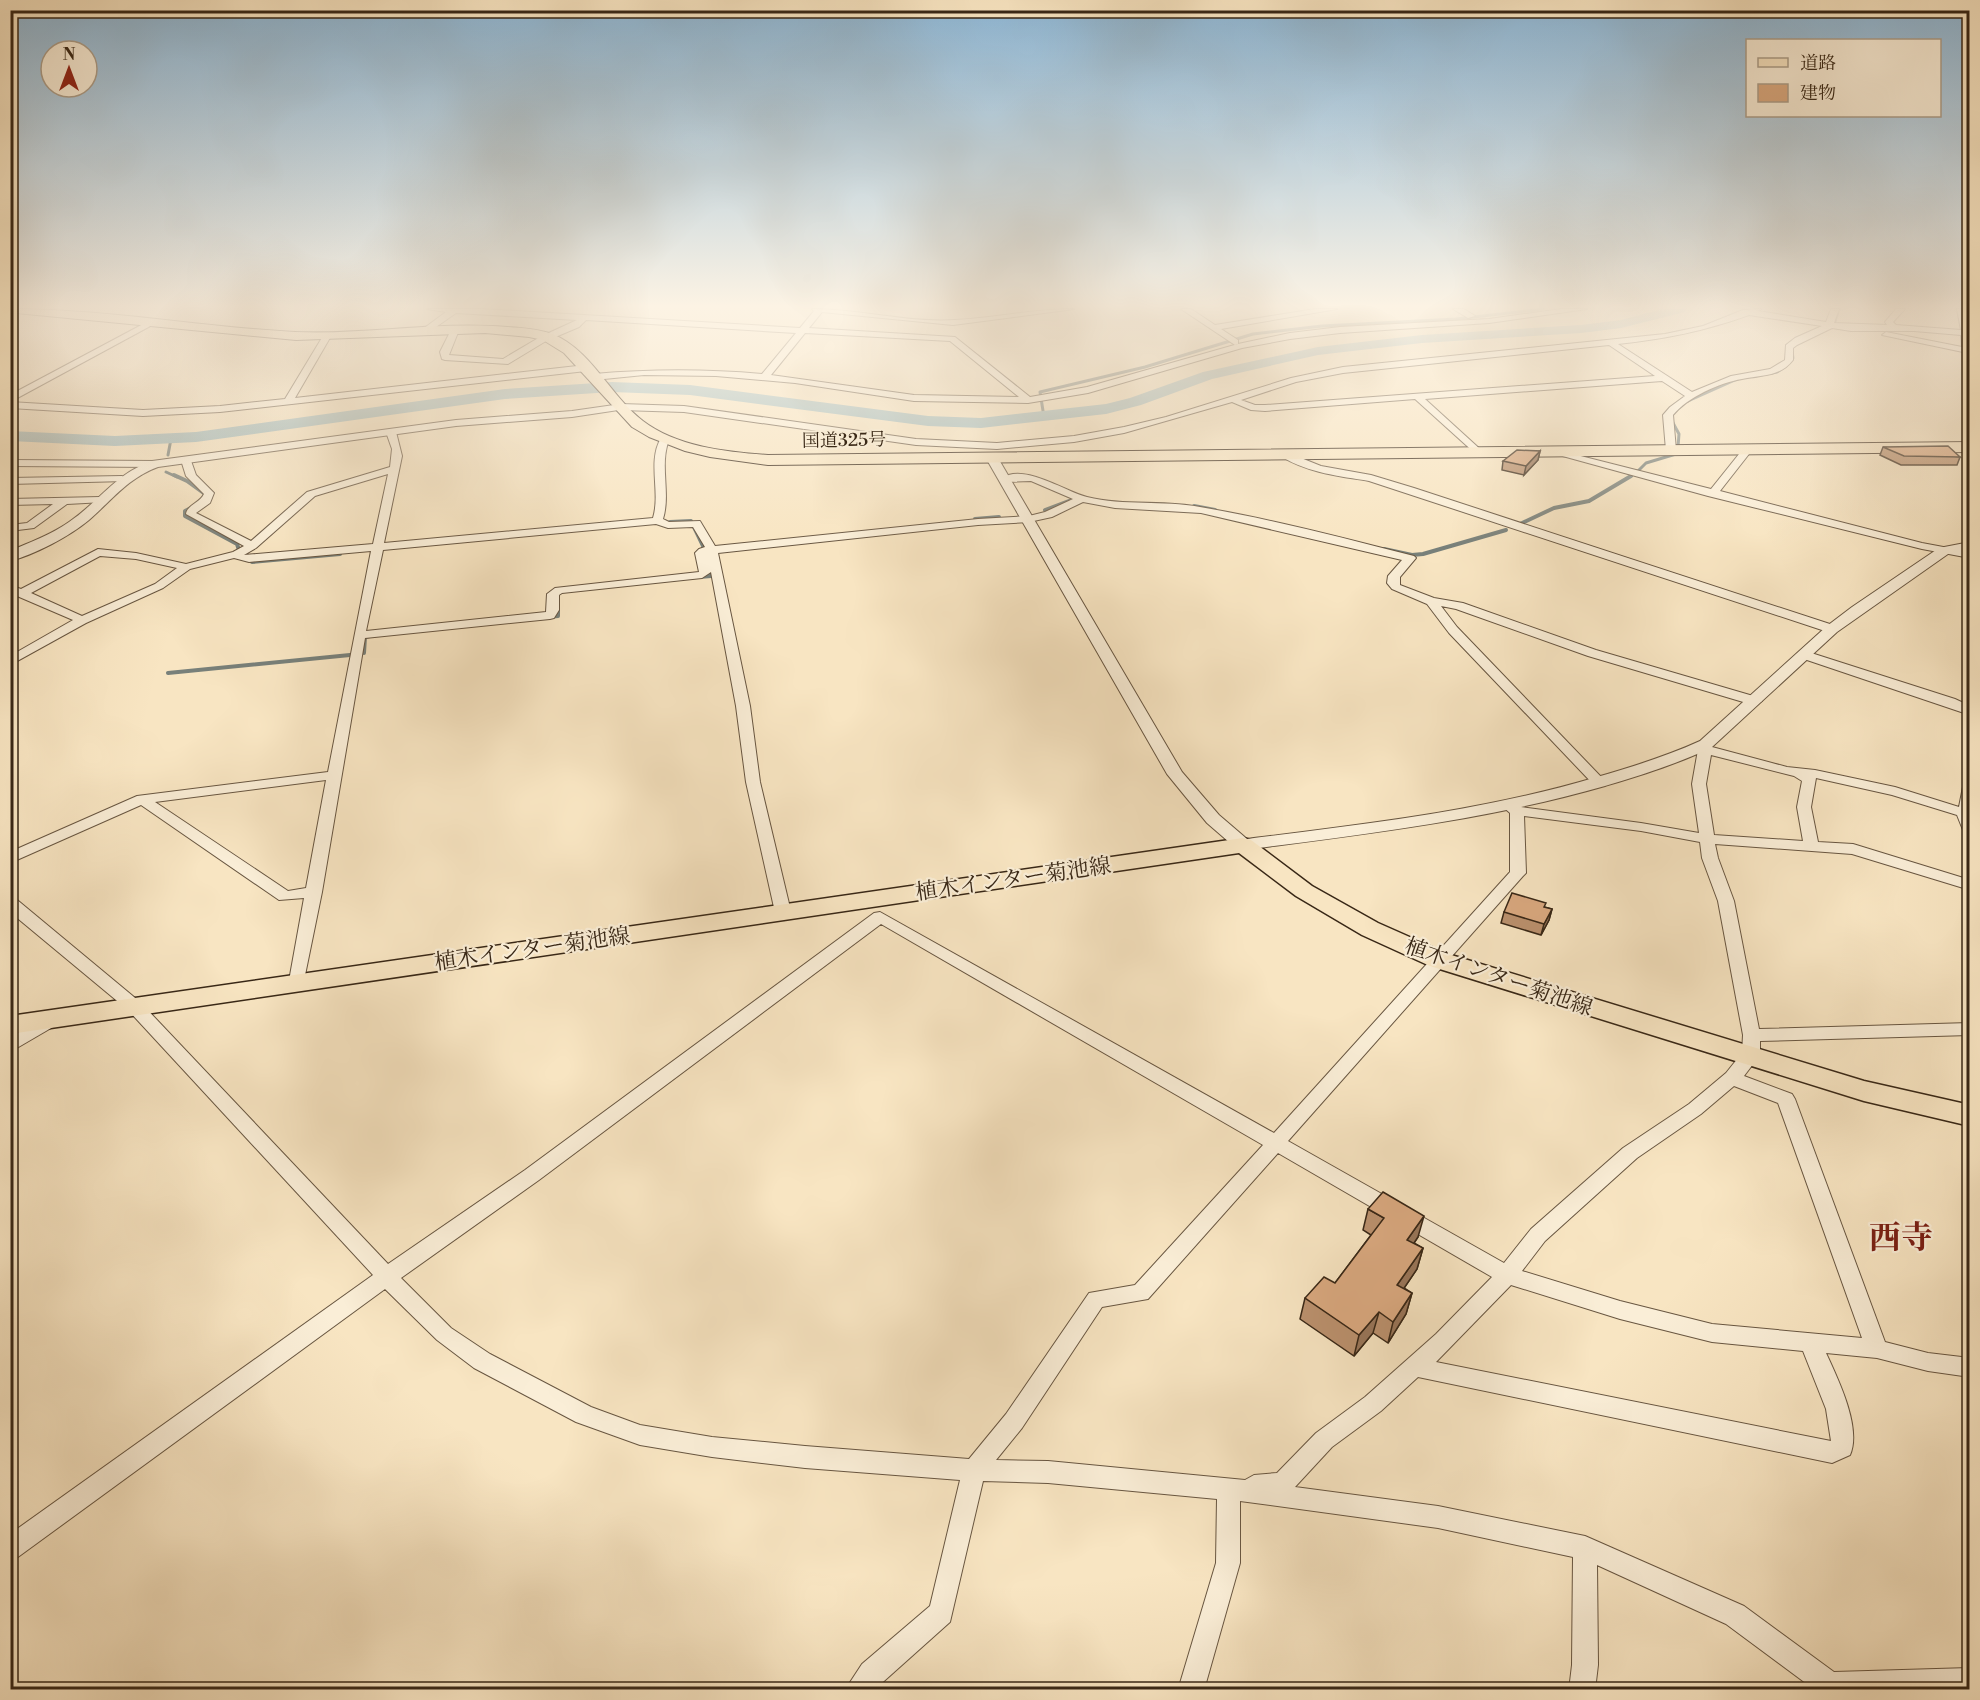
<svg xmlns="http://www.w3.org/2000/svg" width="1980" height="1700" viewBox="0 0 1980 1700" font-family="'Libre Bodoni','Noto Serif JP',serif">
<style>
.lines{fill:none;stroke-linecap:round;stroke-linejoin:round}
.stream-far1{stroke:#78807a;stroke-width:3}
.stream{stroke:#78807a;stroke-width:4}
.river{fill:#a2bcbd;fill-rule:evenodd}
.minor-casing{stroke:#685641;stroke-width:2}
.tertiary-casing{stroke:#685641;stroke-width:2}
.primary-casing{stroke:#382716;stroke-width:3}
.trunk-casing{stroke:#382716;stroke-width:2}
.minor{fill:#faeed7;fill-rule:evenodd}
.tertiary{fill:#faeed7;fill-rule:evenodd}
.primary{fill:#f8e5c2;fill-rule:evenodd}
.trunk{fill:#f8e5c2;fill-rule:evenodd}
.wall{fill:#bb916e;stroke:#382716;stroke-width:1.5}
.shaded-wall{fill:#99765a;stroke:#382716;stroke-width:1.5}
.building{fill:#daa980;stroke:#382716;stroke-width:1.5}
.labels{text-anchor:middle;stroke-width:4.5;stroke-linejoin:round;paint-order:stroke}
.far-street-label{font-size:18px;fill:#382716;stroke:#faeed7}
.street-label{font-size:22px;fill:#382716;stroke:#faeed7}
.near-quarter-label{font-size:32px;font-weight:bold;fill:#7a1f14;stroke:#faeed7}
</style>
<rect width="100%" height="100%" fill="#f8e5c2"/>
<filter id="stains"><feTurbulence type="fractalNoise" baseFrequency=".00333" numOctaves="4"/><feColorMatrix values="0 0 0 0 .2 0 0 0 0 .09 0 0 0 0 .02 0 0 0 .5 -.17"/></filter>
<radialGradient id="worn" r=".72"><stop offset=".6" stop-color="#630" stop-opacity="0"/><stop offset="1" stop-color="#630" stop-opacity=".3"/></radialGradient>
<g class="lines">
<!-- stream-far1 -->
<g class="stream-far1">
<polyline points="1834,324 1839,309"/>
<polyline points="1755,376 1777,372 1786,366 1793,358 1792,351"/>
<polyline points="1688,401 1735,380"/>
<polyline points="1044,417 1040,392 1145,367 1253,334 1322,326 1456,319 1543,309"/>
<polyline points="1672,421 1679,434 1678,447"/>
<polyline points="168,455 171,439"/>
<polyline points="1638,471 1646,463 1676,454"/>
<polyline points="166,472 177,477"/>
</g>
<!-- stream -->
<g class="stream">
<polyline points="174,475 187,481 205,494 203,498"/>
<polyline points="1194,506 1215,510"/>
<polyline points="193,507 185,511 185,516 237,544 239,550"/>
<polyline points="1045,510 1074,499"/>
<polyline points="975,519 999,517"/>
<polyline points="670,522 691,521 704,548"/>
<polyline points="1520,524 1554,508 1589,501 1631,476"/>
<polyline points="1384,549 1412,555 1423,554 1506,530"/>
<polyline points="252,562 340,554"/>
<polyline points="699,577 711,576 709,569"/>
<polyline points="549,617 558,616 558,606"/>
<polyline points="364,653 365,637 370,636"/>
<polyline points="168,673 350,655"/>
</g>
<!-- river -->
<polygon class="river" points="1662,309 1687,309 1685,312 1621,328 1581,333 1422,343 1318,355 1212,379 1141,405 1106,414 981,428 928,426 690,395 612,392 505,399 196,442 115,446 10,441 10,431 115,436 196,432 505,389 612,382 690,385 928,416 981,418 1106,404 1130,398 1203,372 1318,347 1422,335 1581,325 1621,320"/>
<defs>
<g id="minor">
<path d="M427,309h54l319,19 14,-17 -2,-2c48,0 95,14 143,11 40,-2 79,-11 119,-11l-121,16 -131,-13 -13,16 146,9 75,60 57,-10 151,-43 52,-11 50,-6 149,-8 72,-10h26l-98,14 -149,10 -50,6 -48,9 -154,45 -60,10 -114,-2 -119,-18 -79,-7 -72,-1 -50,5 -5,-3 5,-3c57,-5 112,-5 168,0l34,-41 -210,-13 -7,7 -33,14 -38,23 -63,-4 -3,-1 -2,-7 12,-24 7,2 -10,25 54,4 37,-22 37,-17 -121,-7 -30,21 -3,-1v-4l23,-17zM805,333l145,8 69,56 -105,-2 -143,-20z"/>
<polygon points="1181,309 1191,309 1215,325 1315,309 1337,309 1221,329 1238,340 1238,344 1235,345"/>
<polygon points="1453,309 1464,309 1475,316 1468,318"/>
<path d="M1761,309l-3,2 68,11 5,-13h8l-5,14 53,2 -2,-3 11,-13h9l-12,13 3,3 65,5 -4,-21h8l5,24v47l-5,-3 -2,-25 -81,-17 4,-3 76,15 -1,-12 -47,-4h-63l-19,-3 -35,17 -4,3v12c-13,17 -31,15 -51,19 -23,4 -54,18 -69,36l3,35 -5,3 -5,-3 -3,-35 7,-8 15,-11 -23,-15 -237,18 56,51 1,2 -5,3 -62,-56 -150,12 -14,-1 -19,-8 -108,31 -50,9 -77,7 -81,-4 -232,-33 -63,-2 -5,-3 5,-3 63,2 232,33 81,4 77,-7 50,-9 42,-10 125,-39 52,-11 322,-33 38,-8 40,-16zM1749,315l73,11 -27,12 -9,7 -1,15 -15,9 -39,7 -39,16 -74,-48c48,-5 86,-13 131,-29zM1609,345l46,31 -390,29h-10l-14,-5 55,-18 47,-9z"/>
<polygon points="147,322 154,324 10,402 10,395"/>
<polygon points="327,333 331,336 295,398 586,365 590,368 586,371 220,412 143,416 10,408 10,402 143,410 220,406 285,399 323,336"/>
<path d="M391,429l5,3 6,24 -18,87 269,-25c8,-26 -6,-56 8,-80l3,-1 5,3c-10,25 2,53 -6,79l6,3 31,-1 15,25 263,-27 51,-3 16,-4 28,-13 -42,-18 -25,1 -5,-3c21,-17 63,12 86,18 37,9 76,3 113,10 71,12 144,31 214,49l2,2 -16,19v8l34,13 29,5 133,47 164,48 2,3 -7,4 -5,-1 -162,-48 -132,-47 -15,-3 16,21 149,155 -2,3h-10l-145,-152 -22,-29 -35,-15 -5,-6 1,-7 14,-16 -201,-47 -86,-5 -32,-6 -31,15 -23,5 -51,3 -260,28 32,153 10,76 31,130 -2,4h-12l-2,-4 -29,-130 -10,-76 -25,-134 -9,6 -140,15 -3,2v15l-5,8 -4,1 -185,19 -43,254 -19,93h-12l-2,-4 15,-83 -25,2 -138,-95 -131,58v-11l127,-56 191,-24 43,-221 -122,11 -15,-4 -44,11 -27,19 -77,35 -76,42v-9l63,-36 -63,-27v-8l11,4 77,-40 38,4 50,11 47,-12 11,-6 -58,-32c1,-9 14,-11 18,-20l-18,-18 -5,-16 1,-2h8l6,17 18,18 -4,10 -14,10 55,28 56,-49 83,-25 2,-18 -6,-17zM388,474l-15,70 -129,11 12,-7 59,-52zM656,524l12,4 25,-1 12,20 -6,2 -4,4 4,19 -144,16 -8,6 -1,18 -180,19 17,-81zM100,556l36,3 41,9 -22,16 -73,32 -51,-23zM326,780l-20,108 -18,3 -133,-89z"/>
<polygon points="1736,447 1744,447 1749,454 1720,491 1922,543 1970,552 1970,558 1922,549 1708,496 1548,452 1553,449 1711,489 1739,454 1735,449"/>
<path d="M1286,452l35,14 50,9 43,13 422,138 2,3 -6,4 -4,-1 -459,-151c-30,-5 -60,-8 -87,-24l-1,-2z"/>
<polygon points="10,460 156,461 161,464 156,467 10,466"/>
<polygon points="122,476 127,479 126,481 10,484 10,478"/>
<polygon points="100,497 104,498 104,502 67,504 34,528 10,531 10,525 27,523 53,504 10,505 10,499"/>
<polygon points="1805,651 1955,699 1970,706 1970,715 1801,658 1799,655"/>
<path d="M1706,740l5,1 1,6 75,20 28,3 80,17 64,20 4,-20 7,-4v51l-7,-4 -6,-15 -65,-20 -76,-17 -5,29 7,35 35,2 117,36v10l-118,-36 -137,-10 3,14 16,43 25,128 211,-6v12l-210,6v14l-16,21 48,18 3,5 90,243 43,11 42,5v19l-42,-6 -51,-13 -51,-5c12,26 36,75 24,102l-18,8 -414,-86 -37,34 -49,36 -37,40 143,19 147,30 159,70 90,66 136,-4v22h-155l-89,-66 -129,-59 1,100 -3,25h-26l3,-25 1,-108 -135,-29 -198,-27v62l-36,127h-26l38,-127 1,-64 -169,-16 -65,-2 -33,141 -76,68h-29l17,-26 68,-58 30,-126 -155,-12 -93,-11 -72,-12 -64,-23 -102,-54 -37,-28 -52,-51 -367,268 -8,3v-26l363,-259 -245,-265 -118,-98v-14l6,1 124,103 248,262 137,-94 349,-257 6,-1 394,221 236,-261v-59l-8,-7 2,-3 5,-1 12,5 120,16 58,10 -7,-49 7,-40zM1711,755l83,21 8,5 -5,26 6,34 -89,-6 -8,-51zM1524,816l117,15 59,11 2,16 16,43 25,134 -1,18 -16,20 -37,31 -66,44 -92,81 -27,34 -216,-122 235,-265 3,-3zM881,924l382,221 -128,140 -46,8 -83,121 -37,45 -164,-13 -93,-9 -72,-12 -49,-18 -101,-53 -39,-26 -50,-50 138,-98zM1734,1086l44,17 84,235 -150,-14 -92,-23 -98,-30 23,-30 92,-83 64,-44zM1278,1153l214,124 -56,57 -71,63 -49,36 -39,40 -23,2 -9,5 -197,-19 -52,-1 26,-32 80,-121 46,-8zM1511,1285l109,34 92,23 91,9 23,58 5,32 -395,-79z"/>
<polygon points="52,1014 58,1016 61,1020 58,1024 10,1052 10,1037"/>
</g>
<g id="tertiary">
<path d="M621,404l6,3 -2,2 -53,8 -116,9 -298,41c-30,11 -46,33 -69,53 -19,16 -55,35 -79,41v-10c20,-9 41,-16 59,-29 31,-21 46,-48 83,-61l304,-41 116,-9z"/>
<path d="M992,454l6,4 184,314 37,43 28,24c118,-15 236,-28 350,-62 35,-10 70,-21 103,-36l127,-115 25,-19 87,-59 31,-6v8l-22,4 -111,78 -125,115c-34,17 -71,28 -107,39 -118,34 -240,48 -362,64l-6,-1 -30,-26 -40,-49 -181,-316z"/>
</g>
<polygon id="primary" points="1243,838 1251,840 1312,886 1378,923 1448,954 1864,1081 1970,1105 1970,1126 1864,1101 1430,966 1362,935 1296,896 1239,853 10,1034 10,1016"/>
<path id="trunk" d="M10,309c96,0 190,18 285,23 70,3 142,-11 212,-5 15,1 31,2 45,7 40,16 58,62 91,87 34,26 84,31 125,34l1202,-13v10l-1202,13 -58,-8 -25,-6 -36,-14 -17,-10 -68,-74 -21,-13 -14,-3 -44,-4 -189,7 -280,-27z"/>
</defs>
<!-- minor casing -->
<use href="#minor" class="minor-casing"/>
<!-- tertiary casing -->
<use href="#tertiary" class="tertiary-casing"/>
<!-- primary casing -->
<use href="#primary" class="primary-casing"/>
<!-- trunk casing -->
<use href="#trunk" class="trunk-casing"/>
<!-- minor -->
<use href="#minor" class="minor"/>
<!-- tertiary -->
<use href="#tertiary" class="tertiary"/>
<!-- primary -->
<use href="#primary" class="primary"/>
<!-- trunk -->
<use href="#trunk" class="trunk"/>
</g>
<!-- wall -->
<g class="wall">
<polygon points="1883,447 1960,457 1957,465 1901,465 1880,455"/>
<polygon points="1540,451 1538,460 1524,475 1502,470 1503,461"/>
<polygon points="1544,907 1552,909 1549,920 1541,935 1501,923 1504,912"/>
<polygon points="1368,1209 1418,1237 1414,1243 1423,1248 1417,1269 1404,1288 1412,1293 1406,1314 1388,1343 1373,1333 1354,1356 1300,1319 1305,1298 1335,1283 1371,1235 1363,1230"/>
</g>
<!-- shaded-wall -->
<g class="shaded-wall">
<polygon points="1540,451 1538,460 1524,475 1526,466"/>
<polygon points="1552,909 1549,920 1541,935 1544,924"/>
<polygon points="1424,1216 1418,1237 1402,1261 1407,1240"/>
<polygon points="1423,1248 1417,1269 1392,1306 1397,1285"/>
<polygon points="1412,1293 1406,1314 1388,1343 1393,1322"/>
<polygon points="1379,1312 1373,1333 1354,1356 1359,1335"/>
</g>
<!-- building -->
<g class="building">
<polygon points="1948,446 1960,457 1904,456 1883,447"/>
<polygon points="1517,450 1540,451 1526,466 1503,461"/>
<polygon points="1512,893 1546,903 1544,907 1552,909 1544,924 1504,912"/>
<polygon points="1383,1192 1424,1216 1407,1240 1423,1248 1397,1285 1412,1293 1393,1322 1379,1312 1359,1335 1305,1298 1324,1277 1335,1283 1384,1218 1368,1209"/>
</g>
<!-- sky -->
<linearGradient id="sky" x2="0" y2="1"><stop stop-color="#8cb7d7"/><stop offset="0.56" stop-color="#fcf3e4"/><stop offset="1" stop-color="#fcf3e4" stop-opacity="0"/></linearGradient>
<rect width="1980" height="547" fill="url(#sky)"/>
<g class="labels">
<!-- far-street labels -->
<g class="far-street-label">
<text transform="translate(844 440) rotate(-1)" y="6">国道325号</text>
</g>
<!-- street labels -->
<g class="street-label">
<text transform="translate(1013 878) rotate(-8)" y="8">植木インター菊池線</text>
<text transform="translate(532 948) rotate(-8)" y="8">植木インター菊池線</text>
<text transform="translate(1499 976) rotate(19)" y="8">植木インター菊池線</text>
</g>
<!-- near-quarter labels -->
<g class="near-quarter-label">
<text x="1901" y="1248">西寺</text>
</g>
</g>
<!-- margin -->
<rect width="1980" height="1700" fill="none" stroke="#f8e5c2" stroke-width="36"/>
<rect x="12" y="12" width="1956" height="1676" fill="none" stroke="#382716" stroke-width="3"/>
<rect x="18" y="18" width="1944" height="1664" fill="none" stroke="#382716" stroke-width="1.5"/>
<!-- legend -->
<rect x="1746" y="39" width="195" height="78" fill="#faeed7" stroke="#ac9e8a" stroke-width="1.5"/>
<rect x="1758" y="58" width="30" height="9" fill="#f8e5c2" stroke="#ac9e8a" stroke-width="1.5"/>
<text x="1800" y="69" font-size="18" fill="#382716">道路</text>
<rect x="1758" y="84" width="30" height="18" fill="#daa980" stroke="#ac9e8a" stroke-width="1.5"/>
<text x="1800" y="99" font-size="18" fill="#382716">建物</text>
<!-- north arrow -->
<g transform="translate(69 69)"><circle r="28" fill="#faeed7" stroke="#ac9e8a" stroke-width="1.5"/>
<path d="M0-4.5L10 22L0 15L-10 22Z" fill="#8f2418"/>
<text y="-9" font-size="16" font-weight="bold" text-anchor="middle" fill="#382716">N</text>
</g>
<rect width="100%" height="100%" filter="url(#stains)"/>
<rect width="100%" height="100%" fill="url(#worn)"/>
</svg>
